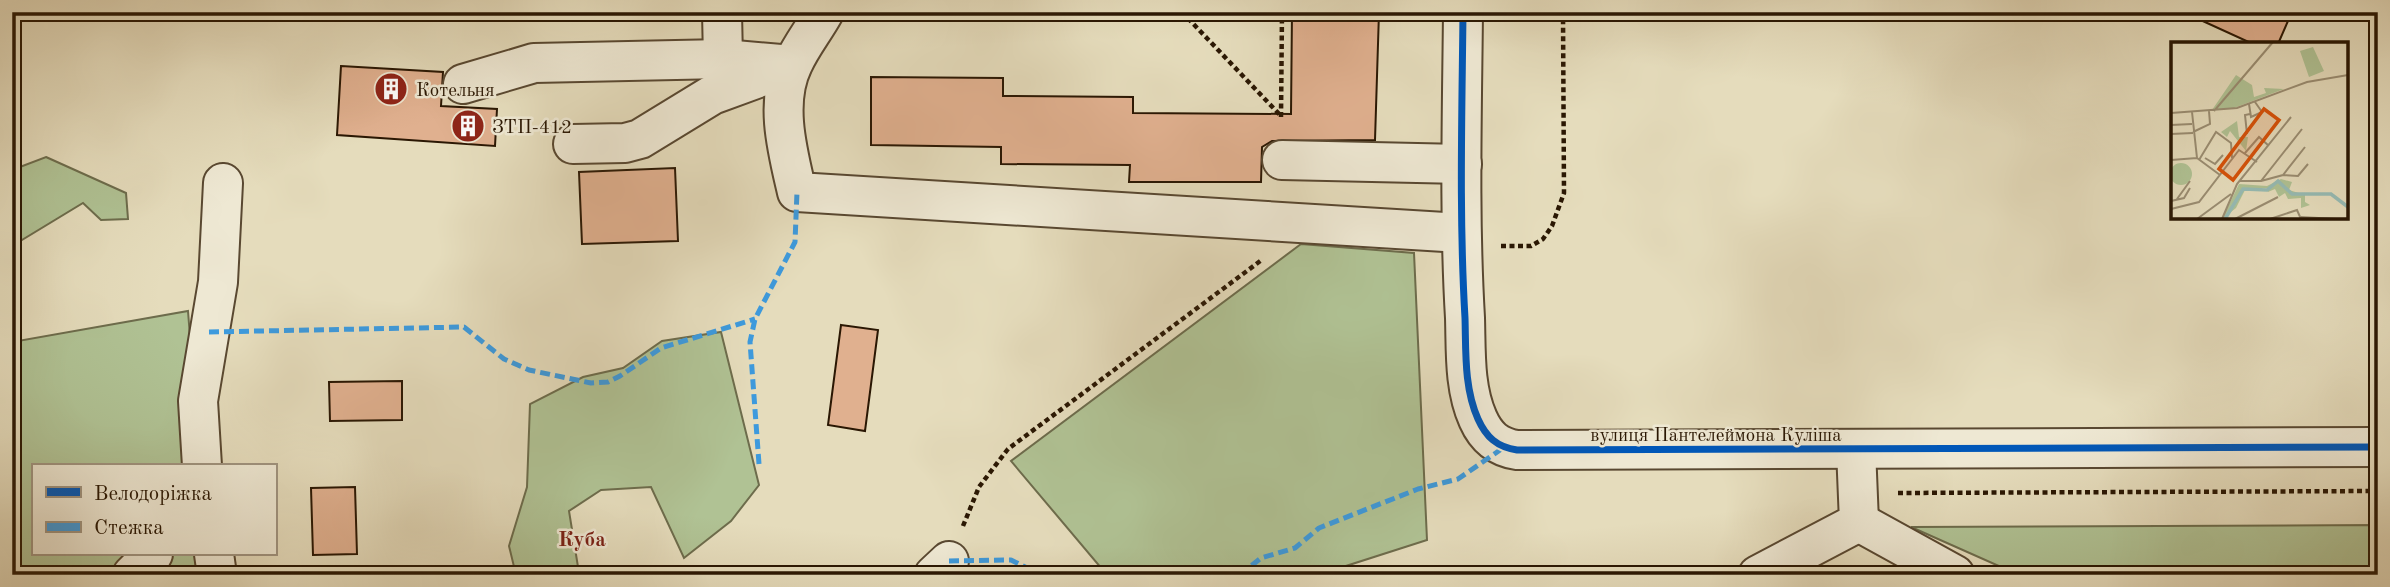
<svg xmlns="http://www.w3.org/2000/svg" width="2390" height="587" viewBox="0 0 2390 587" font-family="'Old Standard TT',serif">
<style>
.green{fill:#b0c294;stroke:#6d6c4c;stroke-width:2}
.building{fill:#e0b08f;stroke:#2a1703;stroke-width:2}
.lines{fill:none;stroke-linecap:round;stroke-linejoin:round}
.minor-casing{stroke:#594831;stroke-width:42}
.path{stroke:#2a1703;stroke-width:4.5;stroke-dasharray:5 3.5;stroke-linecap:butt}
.minor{stroke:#eee8d3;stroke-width:38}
.quiet{stroke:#3d9add;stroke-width:5;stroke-dasharray:10 5;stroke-linecap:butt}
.cycleway-casing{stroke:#eee8d3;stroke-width:11}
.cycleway{stroke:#0057b8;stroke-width:7}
.labels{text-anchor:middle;stroke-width:5;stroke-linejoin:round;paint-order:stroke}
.poi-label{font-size:19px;fill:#2a1703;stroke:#eee8d3;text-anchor:start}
.street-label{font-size:19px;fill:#2a1703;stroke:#eee8d3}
.neighbourhood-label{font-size:21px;font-weight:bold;fill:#7a1f14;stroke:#eee8d3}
.inset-river{fill:none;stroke:#96bbb4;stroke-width:3.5}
.inset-road{fill:none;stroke:#9a8d72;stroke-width:2}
.view{fill:#d5520b;fill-opacity:0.15;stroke:#d5520b;stroke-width:3.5}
.inset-edge{fill:none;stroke:#2a1703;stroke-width:3.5}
</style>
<rect width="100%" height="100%" fill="#e5dcbc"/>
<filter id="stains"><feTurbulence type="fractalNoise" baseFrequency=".00286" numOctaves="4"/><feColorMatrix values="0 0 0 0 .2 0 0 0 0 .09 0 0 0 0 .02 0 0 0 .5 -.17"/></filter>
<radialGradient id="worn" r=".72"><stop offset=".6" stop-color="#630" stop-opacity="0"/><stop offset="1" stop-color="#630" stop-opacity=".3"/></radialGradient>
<!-- green -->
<g class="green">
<polygon points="46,157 126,193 128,219 101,220 83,203 12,246 12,170"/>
<polygon points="1301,244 1414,253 1427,540 1346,566 1335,575 1107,575 1011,461"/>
<polygon points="188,311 200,466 33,466 33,554 207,554 208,575 12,575 12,342"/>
<polygon points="721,332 759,485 731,521 684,558 651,487 601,490 569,511 579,573 516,575 509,546 527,487 530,404 583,377 623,368 662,341"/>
<polygon points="2378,525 2378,575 2019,575 1911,527"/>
</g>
<!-- building -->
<g class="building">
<polygon points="1292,12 1379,12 1375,140 1272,141 1262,147 1261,182 1129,182 1130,165 1001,164 1001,147 871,145 871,77 1003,78 1003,96 1133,97 1133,113 1291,114"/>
<polygon points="2183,12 2269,12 2288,21 2278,44 2253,44"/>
<polygon points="341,66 443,72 441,106 497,109 495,146 337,135"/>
<polygon points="675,168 678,241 582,244 579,172"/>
<polygon points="841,325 878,330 865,431 828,425"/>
<polygon points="402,381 402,420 330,421 329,382"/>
<polygon points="355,487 357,554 313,555 311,488"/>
</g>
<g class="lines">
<defs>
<g id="minor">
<polyline points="722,12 723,59"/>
<path d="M824,12c-10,18 -23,34 -31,52 -19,39 -5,89 4,128l664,41"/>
<path d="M1463,12c-1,102 -4,204 2,306 1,33 -1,70 13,101 8,18 19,28 39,31l861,-3"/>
<polyline points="463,84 534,63 723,59 792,65"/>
<polyline points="573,144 625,143 640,139 712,95 780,70"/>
<polyline points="1282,160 1462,164"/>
<polyline points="202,466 198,401 218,282 223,183"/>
<polyline points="1859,522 1955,575"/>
<polyline points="214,554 217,575"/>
<polyline points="132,575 153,554"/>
<polyline points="934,575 949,561"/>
<polyline points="1758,575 1859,522 1856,449"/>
</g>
</defs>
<!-- minor casing -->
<use href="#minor" class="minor-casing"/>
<!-- path -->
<g class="path">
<polyline points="1182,12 1281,116"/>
<polyline points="1281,117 1282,12"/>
<polyline points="1501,246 1531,246 1543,239 1552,226 1564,193 1563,12"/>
<polyline points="1898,493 2378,491"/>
<polyline points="963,526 979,487 1008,449 1263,259"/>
</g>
<!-- minor -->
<use href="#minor" class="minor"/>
<!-- quiet -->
<g class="quiet">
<polyline points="209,332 464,327 504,359 529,370 591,383 608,382 620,376 661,348 755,319"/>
<polyline points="759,464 750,342 755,319 795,242 797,192"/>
<polyline points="949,561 1011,560 1041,575"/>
<polyline points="1240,575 1261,558 1295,548 1319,528 1418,489 1458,479 1503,448"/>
</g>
<defs>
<path id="cycleway" d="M1463,12c-1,102 -4,204 2,306 1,33 -1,70 13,101 8,18 19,28 39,31l861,-3"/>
</defs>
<!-- cycleway casing -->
<use href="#cycleway" class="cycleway-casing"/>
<!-- cycleway -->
<use href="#cycleway" class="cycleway"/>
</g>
<!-- icons -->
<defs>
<symbol id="building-disc" viewBox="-11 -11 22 22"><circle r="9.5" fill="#8f2418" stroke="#eee8d3"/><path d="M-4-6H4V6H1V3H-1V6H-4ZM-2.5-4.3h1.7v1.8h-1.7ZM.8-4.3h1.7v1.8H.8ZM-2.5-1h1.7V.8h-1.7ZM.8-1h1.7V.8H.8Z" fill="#fff"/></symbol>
</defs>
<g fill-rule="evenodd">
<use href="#building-disc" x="372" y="70" width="38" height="38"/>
<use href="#building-disc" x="449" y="107" width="38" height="38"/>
</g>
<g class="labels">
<!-- poi labels -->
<g class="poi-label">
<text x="416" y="96">Котельня</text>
<text x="492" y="133">ЗТП-412</text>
</g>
<!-- street labels -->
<g class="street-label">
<text x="1716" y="441">вулиця Пантелеймона Куліша</text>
</g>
<!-- neighbourhood labels -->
<g class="neighbourhood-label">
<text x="582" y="546">Куба</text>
</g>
</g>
<!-- overview -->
<g transform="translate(2171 42)">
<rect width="177" height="177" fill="#e5dcbc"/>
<path d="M142,5l11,24 -15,6 -9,-26zM65,33l16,10 2,12 12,-4 -2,-5 20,1 -50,19 -22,2zM66,79l2,16h9l-2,14 -16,-20 -3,6 -6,-5zM-1 132a11 11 0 1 1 22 0a11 11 0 1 1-22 0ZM110,137l11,3 -3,8 16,5v7l5,3 -9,3v-10l-13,1 -3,-6 -6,4 -4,-8 -7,3 -1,-4h-21l-10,20 -14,11 17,-35 28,2z" fill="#b0c294"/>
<path class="inset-river" d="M54,177l18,-30 24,1 11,-9 14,13h39l17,13"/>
<path class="inset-road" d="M78,62l2,13 11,-5 -7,-10M43,69l59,-69M21,70l5,46 23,17M0,71l66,-5 70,-26 41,-7M0,83l21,-1M22,90l17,-8 -1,-13M0,92l22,-1M76,92l-2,-19 5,-1M74,111l14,-16 10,9M34,116l10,6 8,-9M0,118l26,-2M28,118l17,-28 15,11 1,15M112,133l15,1 10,-12M69,139h21l41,-52M90,139l22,-6 22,-28M6,157l13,-18M0,159l13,-3 6,-10M0,167l28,-7 40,-52 18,12M130,175l35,2M26,177l34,-25M51,177l15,-35 54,-67M64,177l43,-22M99,177l27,-9 4,9"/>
<path class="view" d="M93,67l15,11 -46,60 -14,-11z"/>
<rect width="177" height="177" class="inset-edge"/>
</g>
<!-- margin -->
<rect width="2390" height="587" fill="none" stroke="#e5dcbc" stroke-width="42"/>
<rect x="14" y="14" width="2362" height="559" fill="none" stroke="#2a1703" stroke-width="3.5"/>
<rect x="21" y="21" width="2348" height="545" fill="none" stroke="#2a1703" stroke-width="2"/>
<!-- legend -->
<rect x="32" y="464" width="245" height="91" fill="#eee8d3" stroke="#a09480" stroke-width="2"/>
<rect x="46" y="487" width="35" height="10" fill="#0057b8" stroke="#a09480" stroke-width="2"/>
<text x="94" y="500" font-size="21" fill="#2a1703">Велодоріжка</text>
<rect x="46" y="522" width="35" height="10" fill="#3d9add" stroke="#a09480" stroke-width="2"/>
<text x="94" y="534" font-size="21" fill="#2a1703">Стежка</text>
<rect width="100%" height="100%" filter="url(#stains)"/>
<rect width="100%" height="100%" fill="url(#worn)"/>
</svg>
